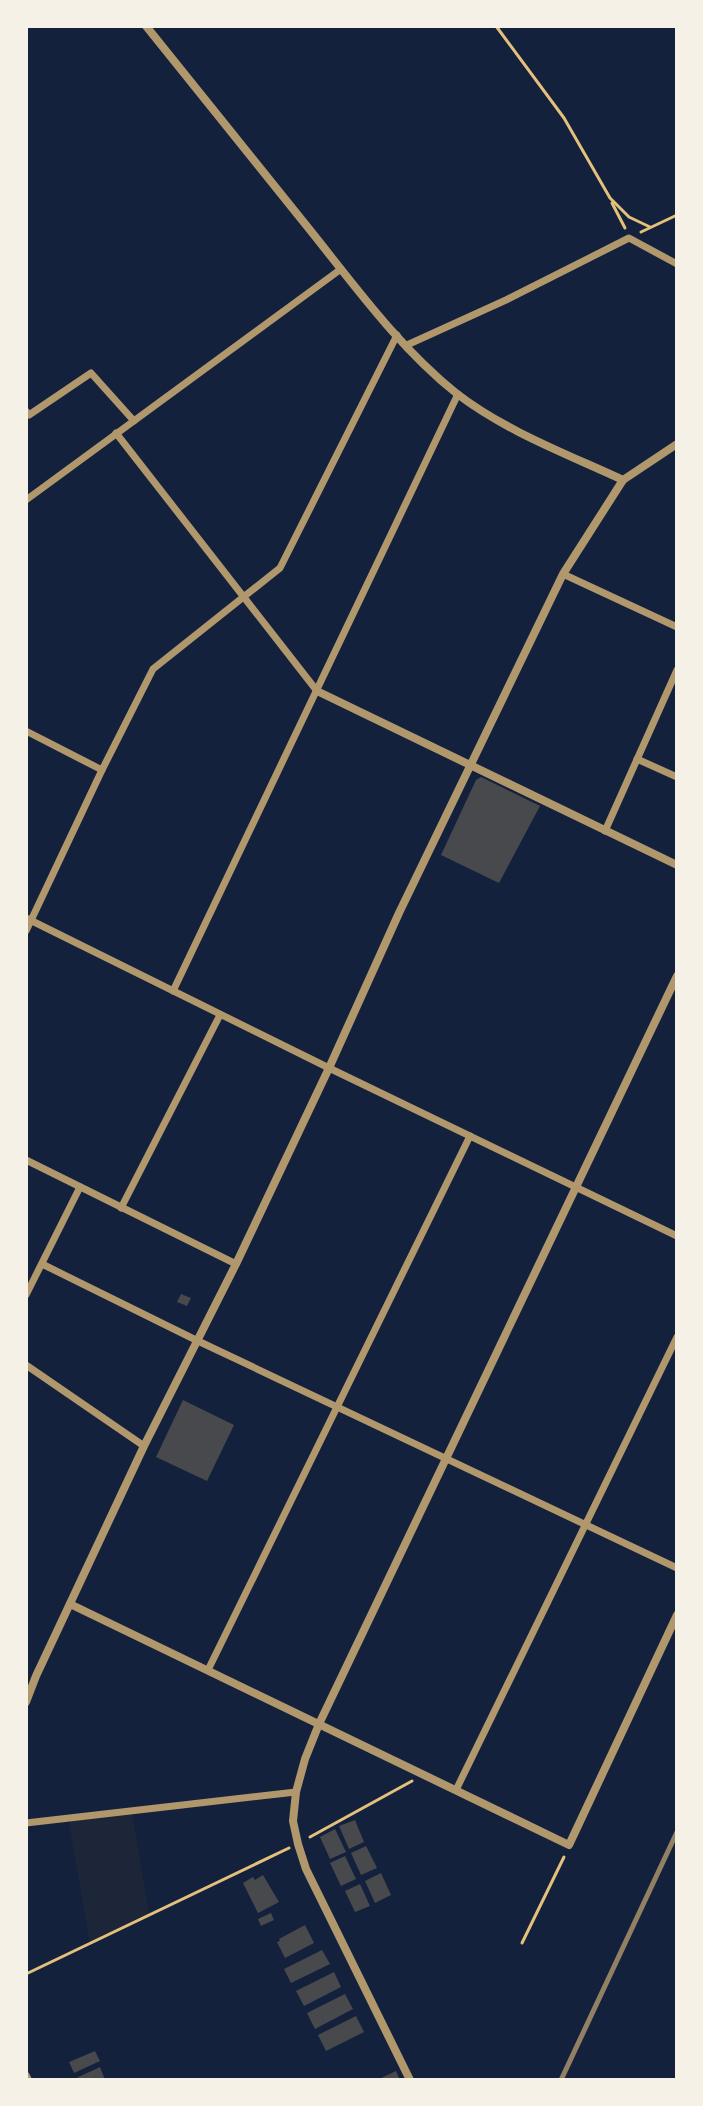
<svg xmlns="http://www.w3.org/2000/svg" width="703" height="2106" viewBox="0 0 703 2106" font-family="Barlow,sans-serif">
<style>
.green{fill:#1d2539}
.building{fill:#48494c}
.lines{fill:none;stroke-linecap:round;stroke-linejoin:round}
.path{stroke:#e5c07b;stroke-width:3}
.minor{stroke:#b1986c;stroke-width:7}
.tertiary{stroke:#b1986c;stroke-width:8}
.rail{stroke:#918062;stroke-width:5}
</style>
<rect width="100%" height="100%" fill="#14213d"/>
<!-- green -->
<polygon class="green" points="132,1811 149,1914 90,1943 68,1818"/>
<!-- building -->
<g class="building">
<polygon points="481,777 540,806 499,883 441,855 476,780"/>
<polygon points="181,1294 191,1298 187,1306 177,1302"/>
<polygon points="183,1400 234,1425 207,1481 156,1457"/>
<polygon points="355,1820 364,1842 349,1849 339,1826"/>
<polygon points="335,1829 346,1852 330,1859 320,1837"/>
<polygon points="366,1846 377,1868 361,1875 351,1853"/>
<polygon points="345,1856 356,1879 341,1886 330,1863"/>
<polygon points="381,1873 391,1895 375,1903 365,1881"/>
<polygon points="263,1875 279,1902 258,1913 243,1883 253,1877 255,1880"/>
<polygon points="360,1884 370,1906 355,1912 345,1891"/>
<polygon points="271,1913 274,1920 261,1926 258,1919"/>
<polygon points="305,1925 314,1943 285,1958 277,1942 280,1941 279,1939"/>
<polygon points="322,1950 330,1964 291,1983 284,1969"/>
<polygon points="334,1972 341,1987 304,2006 296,1991"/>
<polygon points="345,1994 353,2009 315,2029 307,2013"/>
<polygon points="356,2016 364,2032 326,2051 318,2035"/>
<polygon points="95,2051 100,2061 74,2073 69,2062"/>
<polygon points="100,2067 105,2080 72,2080"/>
<polygon points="396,2071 400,2080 377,2080"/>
</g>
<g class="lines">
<!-- path -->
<g class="path">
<polyline points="496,26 564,118 610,198 629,217 650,227"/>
<polyline points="612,203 625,228"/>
<polyline points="641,232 677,215"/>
<polyline points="310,1837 412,1781"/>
<polyline points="522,1943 564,1857"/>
<polyline points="26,1974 289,1848"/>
</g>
<!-- minor -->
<g class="minor">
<polyline points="407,345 506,300 629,238 677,264"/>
<polyline points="26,411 29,415 91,373 134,421"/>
<polyline points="116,433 317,691"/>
<polyline points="26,500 341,269"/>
<polyline points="563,574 677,627"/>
<polyline points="26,731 102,770"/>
<polyline points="637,759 677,777"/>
<polyline points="605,831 677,670"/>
<polyline points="26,918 329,1068 677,1236"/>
<polyline points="26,931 102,770 153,669 280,568 397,335"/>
<polyline points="173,991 458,394"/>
<polyline points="26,1160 236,1264"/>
<polyline points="121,1208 220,1015"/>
<polyline points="42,1264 198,1341 677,1568"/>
<polyline points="26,1295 80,1187"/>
<polyline points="26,1365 144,1446"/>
<polyline points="208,1670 470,1136"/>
<polyline points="456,1790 677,1337"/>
<polyline points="26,1823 296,1792"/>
</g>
<!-- tertiary -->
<g class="tertiary">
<path d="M146,26c56,70 112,139 168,209 43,54 87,114 142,158 49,38 111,61 167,87"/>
<polyline points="317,691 677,865"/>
<polyline points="70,1604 569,1845 677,1615"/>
<polyline points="26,1702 36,1676 144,1446 236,1264 329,1068 399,913 563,574 623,480 677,444"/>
<polyline points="26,2076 28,2080"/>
<polyline points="410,2080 306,1869 298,1844 293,1821 296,1792 305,1759 319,1724 677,976"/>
</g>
<!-- rail -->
<polyline class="rail" points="561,2080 677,1832"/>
</g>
<!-- border -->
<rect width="703" height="2106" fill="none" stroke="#f6f1e7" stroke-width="56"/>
</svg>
